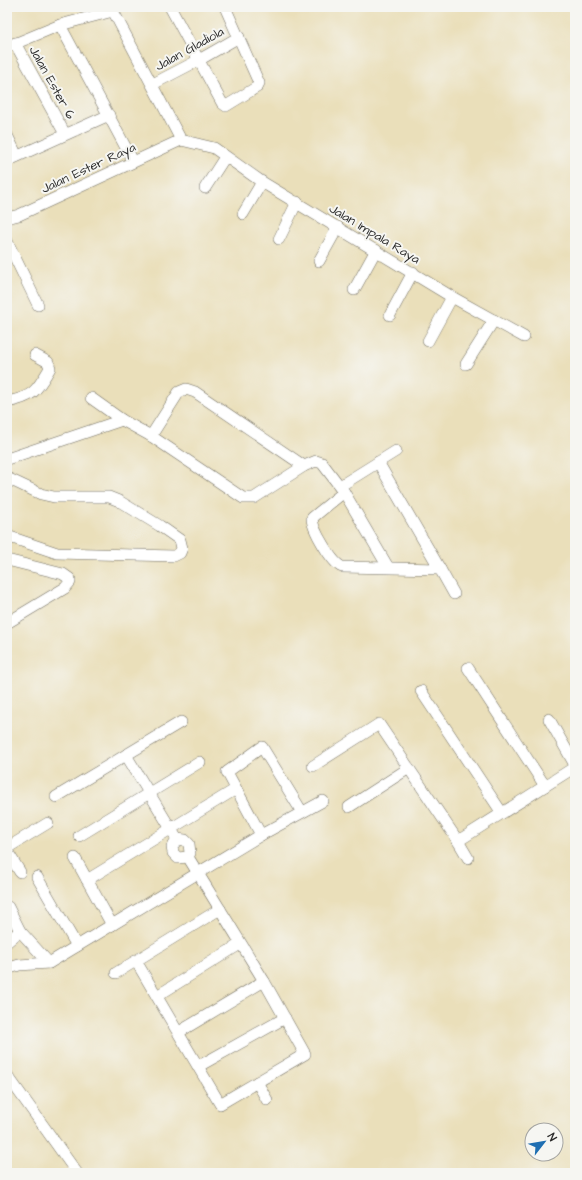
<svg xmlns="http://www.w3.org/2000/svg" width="582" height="1180" viewBox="0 0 582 1180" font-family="'Architects Daughter',sans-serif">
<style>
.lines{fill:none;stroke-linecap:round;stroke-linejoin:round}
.minor-casing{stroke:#6e6a5d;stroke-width:12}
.minor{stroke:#fff;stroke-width:11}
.labels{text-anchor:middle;stroke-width:4;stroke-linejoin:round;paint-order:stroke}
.street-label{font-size:13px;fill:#2b2b2b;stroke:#f6f6f2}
</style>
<rect width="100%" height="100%" fill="#f6f6f2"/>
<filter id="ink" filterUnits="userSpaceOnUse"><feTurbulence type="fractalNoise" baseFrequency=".025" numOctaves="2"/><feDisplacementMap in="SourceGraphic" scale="8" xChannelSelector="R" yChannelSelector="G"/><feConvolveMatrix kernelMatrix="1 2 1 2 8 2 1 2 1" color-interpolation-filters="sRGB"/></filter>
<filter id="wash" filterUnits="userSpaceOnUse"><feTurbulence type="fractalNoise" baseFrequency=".012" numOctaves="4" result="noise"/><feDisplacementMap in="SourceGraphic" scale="16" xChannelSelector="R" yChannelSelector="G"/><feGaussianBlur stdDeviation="0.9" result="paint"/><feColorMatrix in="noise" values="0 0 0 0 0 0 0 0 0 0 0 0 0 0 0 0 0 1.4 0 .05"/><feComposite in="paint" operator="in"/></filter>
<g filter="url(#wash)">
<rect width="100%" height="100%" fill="#eadfba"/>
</g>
<g filter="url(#ink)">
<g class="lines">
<defs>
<g id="minor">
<polyline points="111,7 181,140 214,148 262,182 452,297 524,337"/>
<polyline points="170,7 222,103 226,106 257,87 259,83 225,7"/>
<polyline points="60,25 133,161"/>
<polyline points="15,43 65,134"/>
<polyline points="7,47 60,25 113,11"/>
<polyline points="153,84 199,60 239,37"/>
<polyline points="7,135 17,156"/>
<polyline points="7,161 109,115"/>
<polyline points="205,188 225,157"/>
<polyline points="243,214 262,182"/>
<polyline points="7,218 19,215 181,140"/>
<polyline points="279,239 297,202"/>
<polyline points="7,241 38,305"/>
<polyline points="319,261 338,227"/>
<polyline points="354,290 376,250"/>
<polyline points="390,315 413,272"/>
<polyline points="428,341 452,297"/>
<polyline points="466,364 494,320"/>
<polyline points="91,398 122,420"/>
<path d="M7,402c27,-5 30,-12 43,-34l-2,-6 -13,-7"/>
<polyline points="151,436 179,392 186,389 195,392 304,466"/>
<polyline points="7,459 122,420 151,436 243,498 254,498 304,466 316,461 322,463 344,492 388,567"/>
<polyline points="7,478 41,494 54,497 109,497 119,501 160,526 180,540 182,548 180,553 174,556 57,553 7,536"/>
<polyline points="340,486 396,451"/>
<path d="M344,492l-32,26c0,11 20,45 30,49l98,2 -62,-107"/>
<polyline points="7,560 63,574 70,579 70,582 65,588 7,623"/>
<polyline points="440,569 454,594"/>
<polyline points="468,668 545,786"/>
<polyline points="421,691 502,813"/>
<polyline points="549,719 575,765"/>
<polyline points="126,755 177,839 185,840 189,844 190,853 188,857 264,981 305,1054 220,1104 136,961"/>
<polyline points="313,766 379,724 458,841 575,767"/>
<polyline points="56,797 181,722"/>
<polyline points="349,807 409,768"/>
<polyline points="261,835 227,772 262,747 302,812"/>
<polyline points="79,836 200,762"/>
<polyline points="177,839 172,847 173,853 178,858 188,857"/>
<polyline points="458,841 468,858"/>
<polyline points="7,848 48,823"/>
<polyline points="7,851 20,872"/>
<polyline points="75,858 112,925"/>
<polyline points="37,877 77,946"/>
<polyline points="87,880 236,789"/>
<polyline points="8,907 20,931 49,963"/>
<polyline points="7,942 20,931"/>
<polyline points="7,969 19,965 49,963 261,835 323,801"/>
<polyline points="116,973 220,909"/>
<polyline points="157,996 240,944"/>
<polyline points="179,1032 264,981"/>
<polyline points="199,1066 285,1018"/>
<polyline points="7,1075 77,1173"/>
<polyline points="257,1082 267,1100"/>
</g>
</defs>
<!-- minor casing -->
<use href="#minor" class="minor-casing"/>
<!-- minor -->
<use href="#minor" class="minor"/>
</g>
</g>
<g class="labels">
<!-- street labels -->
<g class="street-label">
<text transform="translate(189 48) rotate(-29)" y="5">Jalan Gladiola</text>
<text transform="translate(53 82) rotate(61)" y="5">Jalan Ester 6</text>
<text transform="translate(88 167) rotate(-25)" y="5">Jalan Ester Raya</text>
<text transform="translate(375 233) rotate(31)" y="5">Jalan Impala Raya</text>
</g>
</g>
<!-- margin -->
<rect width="582" height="1180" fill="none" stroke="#f6f6f2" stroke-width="24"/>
<!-- north arrow -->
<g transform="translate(544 1142) rotate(59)"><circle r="19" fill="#f6f6f2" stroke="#a5a5a2"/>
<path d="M0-3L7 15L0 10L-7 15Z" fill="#1f6fb2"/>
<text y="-6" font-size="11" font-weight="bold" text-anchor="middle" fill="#2b2b2b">N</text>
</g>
</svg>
